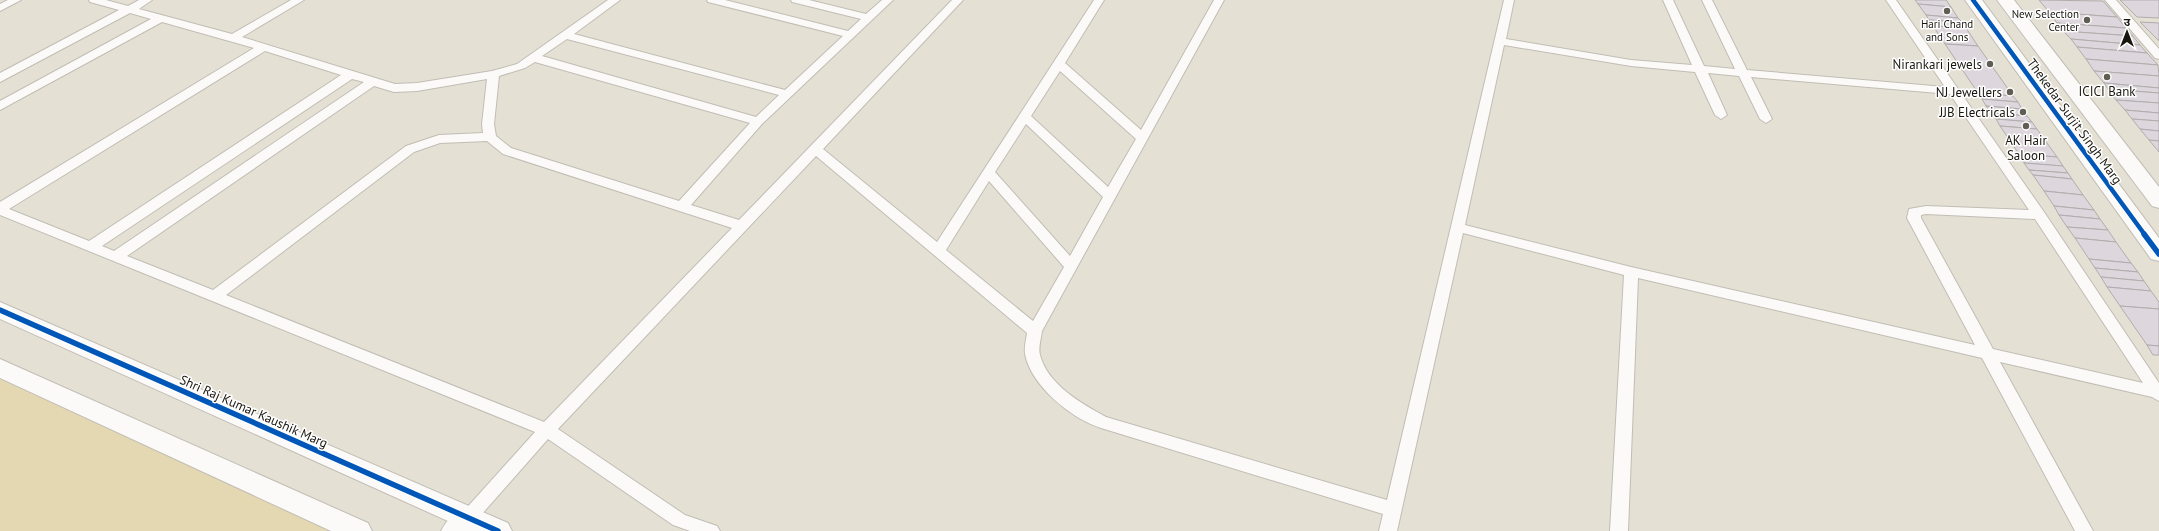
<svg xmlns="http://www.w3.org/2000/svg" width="2159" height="531" viewBox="0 0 2159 531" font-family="'PT Sans','Noto Sans Devanagari',sans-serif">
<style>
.green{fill:#e4d8b3}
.building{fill:#ddd6dd;stroke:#b1adac}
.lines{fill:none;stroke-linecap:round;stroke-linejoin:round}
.service-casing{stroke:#c1bdb4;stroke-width:2}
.minor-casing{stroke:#c1bdb4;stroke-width:2}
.tertiary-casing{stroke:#c1bdb4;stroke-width:2}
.service{fill:#fbfaf9;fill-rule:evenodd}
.minor{fill:#fbfaf9;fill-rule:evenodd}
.tertiary{fill:#fbfaf9;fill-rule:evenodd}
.cycleway-far1-casing{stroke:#fff;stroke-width:6}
.cycleway-casing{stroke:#fff;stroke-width:8}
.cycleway-far1{stroke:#0057b8;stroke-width:4.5}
.cycleway{stroke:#0057b8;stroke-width:5.5}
.poi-dot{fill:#605d53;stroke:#fff;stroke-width:1.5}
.labels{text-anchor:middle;stroke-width:3;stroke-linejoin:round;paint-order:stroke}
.far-poi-label{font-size:11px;fill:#18160e;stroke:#fff;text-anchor:end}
.poi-label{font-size:13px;fill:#18160e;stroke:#fff;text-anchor:end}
.street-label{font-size:13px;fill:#18160e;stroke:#fff}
</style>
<rect width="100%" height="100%" fill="#e5e0d4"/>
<!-- green -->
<polygon class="green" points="0,373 339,531 0,531"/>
<!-- building -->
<g class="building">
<polygon points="1915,0 1946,0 1951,7 1918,4"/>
<polygon points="2039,0 2103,1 2117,17 2049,12"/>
<polygon points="2120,0 2159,0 2159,18 2137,17"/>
<polygon points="1918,4 1951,7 1958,18 1926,15"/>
<polygon points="2049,12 2117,17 2126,28 2057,23"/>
<polygon points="1926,15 1958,18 1962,22 1929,20"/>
<polygon points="1929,20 1962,22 1966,28 1933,26"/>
<polygon points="2140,22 2159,23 2159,41"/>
<polygon points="2057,23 2126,28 2133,36 2063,31"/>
<polygon points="1933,26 1966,28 1978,46 1945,44"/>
<polygon points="2063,31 2133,36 2140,45 2071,39"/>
<polygon points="2071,39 2140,45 2147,53 2077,47"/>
<polygon points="1945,44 1978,46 2013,96 1978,93"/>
<polygon points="2077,47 2147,53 2158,65 2086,59"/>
<polygon points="2086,59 2158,65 2159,76 2094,71"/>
<polygon points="2094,71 2159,76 2159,88 2104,83"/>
<polygon points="2104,83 2159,88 2159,93 2108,89"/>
<polygon points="2108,89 2159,93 2159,103 2116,100"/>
<polygon points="1978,93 2013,96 2018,102 1982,99"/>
<polygon points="1982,99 2018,102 2022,109 1986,106"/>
<polygon points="2116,100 2159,103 2159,113 2125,110"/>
<polygon points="1986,106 2022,109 2027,116 1991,113"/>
<polygon points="2125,110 2159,113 2159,121 2132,119"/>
<polygon points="1991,113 2027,116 2032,122 1996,119"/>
<polygon points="1996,119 2032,122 2037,129 2000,126"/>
<polygon points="2132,119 2159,121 2159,131 2140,129"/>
<polygon points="2000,126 2037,129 2057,157 2019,154"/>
<polygon points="2140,129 2159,131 2159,141 2149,140"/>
<polygon points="2149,140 2159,141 2159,152"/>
<polygon points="2019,154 2057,157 2063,166 2024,163"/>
<polygon points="2024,163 2063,166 2068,173 2029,170"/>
<polygon points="2029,170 2068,173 2072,179 2033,175"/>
<polygon points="2033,175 2072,179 2083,195 2044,191"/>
<polygon points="2044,191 2083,195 2094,210 2054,206"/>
<polygon points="2054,206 2094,210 2100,219 2059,215"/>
<polygon points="2059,215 2100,219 2108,230 2067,227"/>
<polygon points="2067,227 2108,230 2116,242 2075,238"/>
<polygon points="2075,238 2116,242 2131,263 2089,259"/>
<polygon points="2089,259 2131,263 2138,272 2095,268"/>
<polygon points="2095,268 2138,272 2144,281 2101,277"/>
<polygon points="2101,277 2144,281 2151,291 2107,287"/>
<polygon points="2107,287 2151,291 2159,302 2159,309 2120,306"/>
<polygon points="2120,306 2159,309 2159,346 2147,345"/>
<polygon points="2147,345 2159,346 2159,355 2153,355"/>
</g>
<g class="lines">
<defs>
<g id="service">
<polygon points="8,0 21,0 0,11 0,4"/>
<path d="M89,0h17l22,6 11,-6h13l-13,9 93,25 59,-34h13l-62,37 153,47 22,-1 75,-12 25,-7 91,-64h12l-46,34 211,56 58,-54 -135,-34 -1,-2h18l123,31 13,-12 -69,-17 -1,-2h18l57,14 16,-14h11l-131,124 -71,81 48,15 213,-220h11l-140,149 114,93 157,-242h10l-39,63 76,67 73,-130h10l-182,331c-1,8 -4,17 -2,24 8,30 41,48 66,62l281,83 117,-500h10l-8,39 125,21 61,5 -29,-65h10l31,66 31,3 -33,-69h10l35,70 198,17 -59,-87h10l148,212 115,171v18l-7,-4 -152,-35 93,169h-18l-93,-173 -344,-80 -10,253h-18l14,-256 -161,-42 -66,298h-18l4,-17 -282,-86c-29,-9 -70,-42 -76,-74 -1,-7 1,-14 2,-21l-211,-177 -258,273 127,86 32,11 3,5h-30l-17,-6 -125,-86 -74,84 -6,2 -6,-2 -3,-5 3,-5 73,-81 -535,-217v-13l254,-154 -92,-26 -162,88v-9l151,-82 -21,-6 -130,69v-9l119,-63 -29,-8zM567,39l212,56 -23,22 -214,-61zM1504,45l127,21 64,6 20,43 6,4 6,-4 -19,-42 31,3 21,43 6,4 6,-4 -21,-42 199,17 79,116 -103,-4 -17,3 -2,9 68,127 -344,-78 -166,-42zM265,51l76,24 -252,166 -80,-32zM535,62l215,61 -71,78 -168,-53 -15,-12 -2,-12 5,-48 26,-8zM1060,71l76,68 -28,48 -77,-71zM352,79l12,3 -250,169 -12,-5zM487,79l-5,45 1,9 -44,2 -33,11 -193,144 -86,-34 247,-170 20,6 23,-1zM1026,124l77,73 -33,59 -75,-84zM487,141l16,13 229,74 -188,194 -318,-127 188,-143 26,-9zM989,181l75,86 -31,54 -87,-71zM1926,214l109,5 108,164 -150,-34 -72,-131v-3z"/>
<polygon points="2105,0 2116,0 2159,49 2159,59 2155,58"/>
</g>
<path id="minor" d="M468,507l9,3 4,8 -8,13h-32c6,-12 15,-20 27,-24z"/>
<g id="tertiary">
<polygon points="1965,0 1982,0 2159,238 2159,261 2151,259"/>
<polygon points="1997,0 2014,0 2159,187 2159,208 2152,206"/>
<polygon points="0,302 508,523 512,531 470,531 0,319"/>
<polygon points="0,359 368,523 372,531 331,531 0,378"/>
</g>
</defs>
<!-- service casing -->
<use href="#service" class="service-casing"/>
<!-- minor casing -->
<use href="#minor" class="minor-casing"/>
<!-- tertiary casing -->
<use href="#tertiary" class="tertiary-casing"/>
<!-- service -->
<use href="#service" class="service"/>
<!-- minor -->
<use href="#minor" class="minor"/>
<!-- tertiary -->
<use href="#tertiary" class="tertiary"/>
<defs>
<polyline id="cycleway-far1" points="1973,0 2145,235"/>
<g id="cycleway">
<polyline points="2144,234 2159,254"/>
<polyline points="0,310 498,531"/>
</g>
</defs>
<!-- cycleway-far1 casing -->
<use href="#cycleway-far1" class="cycleway-far1-casing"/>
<!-- cycleway casing -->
<use href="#cycleway" class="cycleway-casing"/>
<!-- cycleway-far1 -->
<use href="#cycleway-far1" class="cycleway-far1"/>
<!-- cycleway -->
<use href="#cycleway" class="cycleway"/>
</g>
<!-- markers -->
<g class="poi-dot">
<circle cx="1947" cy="11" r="4"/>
<circle cx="2087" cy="20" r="4"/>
<circle cx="1990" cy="64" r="4"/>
<circle cx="2107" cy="77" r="4"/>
<circle cx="2010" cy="92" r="4"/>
<circle cx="2023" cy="112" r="4"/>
<circle cx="2026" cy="126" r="4"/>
</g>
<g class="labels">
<!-- far-poi labels -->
<g class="far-poi-label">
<text x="2079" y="18">New Selection<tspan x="2079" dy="13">Center</tspan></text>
<text x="1947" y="28" text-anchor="middle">Hari Chand<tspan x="1947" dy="13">and Sons</tspan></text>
</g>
<!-- poi labels -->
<g class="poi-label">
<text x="1982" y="69">Nirankari jewels</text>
<text x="2107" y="96" text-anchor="middle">ICICI Bank</text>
<text x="2002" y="97">NJ Jewellers</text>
<text x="2015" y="117">JJB Electricals</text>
<text x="2026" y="145" text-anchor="middle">AK Hair<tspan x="2026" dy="15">Saloon</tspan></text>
</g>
<!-- street labels -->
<g class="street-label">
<text transform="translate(2075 121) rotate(54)" y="5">Thekedar Surjit Singh Marg</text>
<text transform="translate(254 411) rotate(24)" y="5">Shri Raj Kumar Kaushik Marg</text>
</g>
</g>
<!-- north arrow -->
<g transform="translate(2127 32)" stroke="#ffffff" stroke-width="3" paint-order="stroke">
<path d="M0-3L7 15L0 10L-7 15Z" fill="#18160e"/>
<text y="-6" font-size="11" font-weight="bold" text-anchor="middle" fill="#18160e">उ</text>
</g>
</svg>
